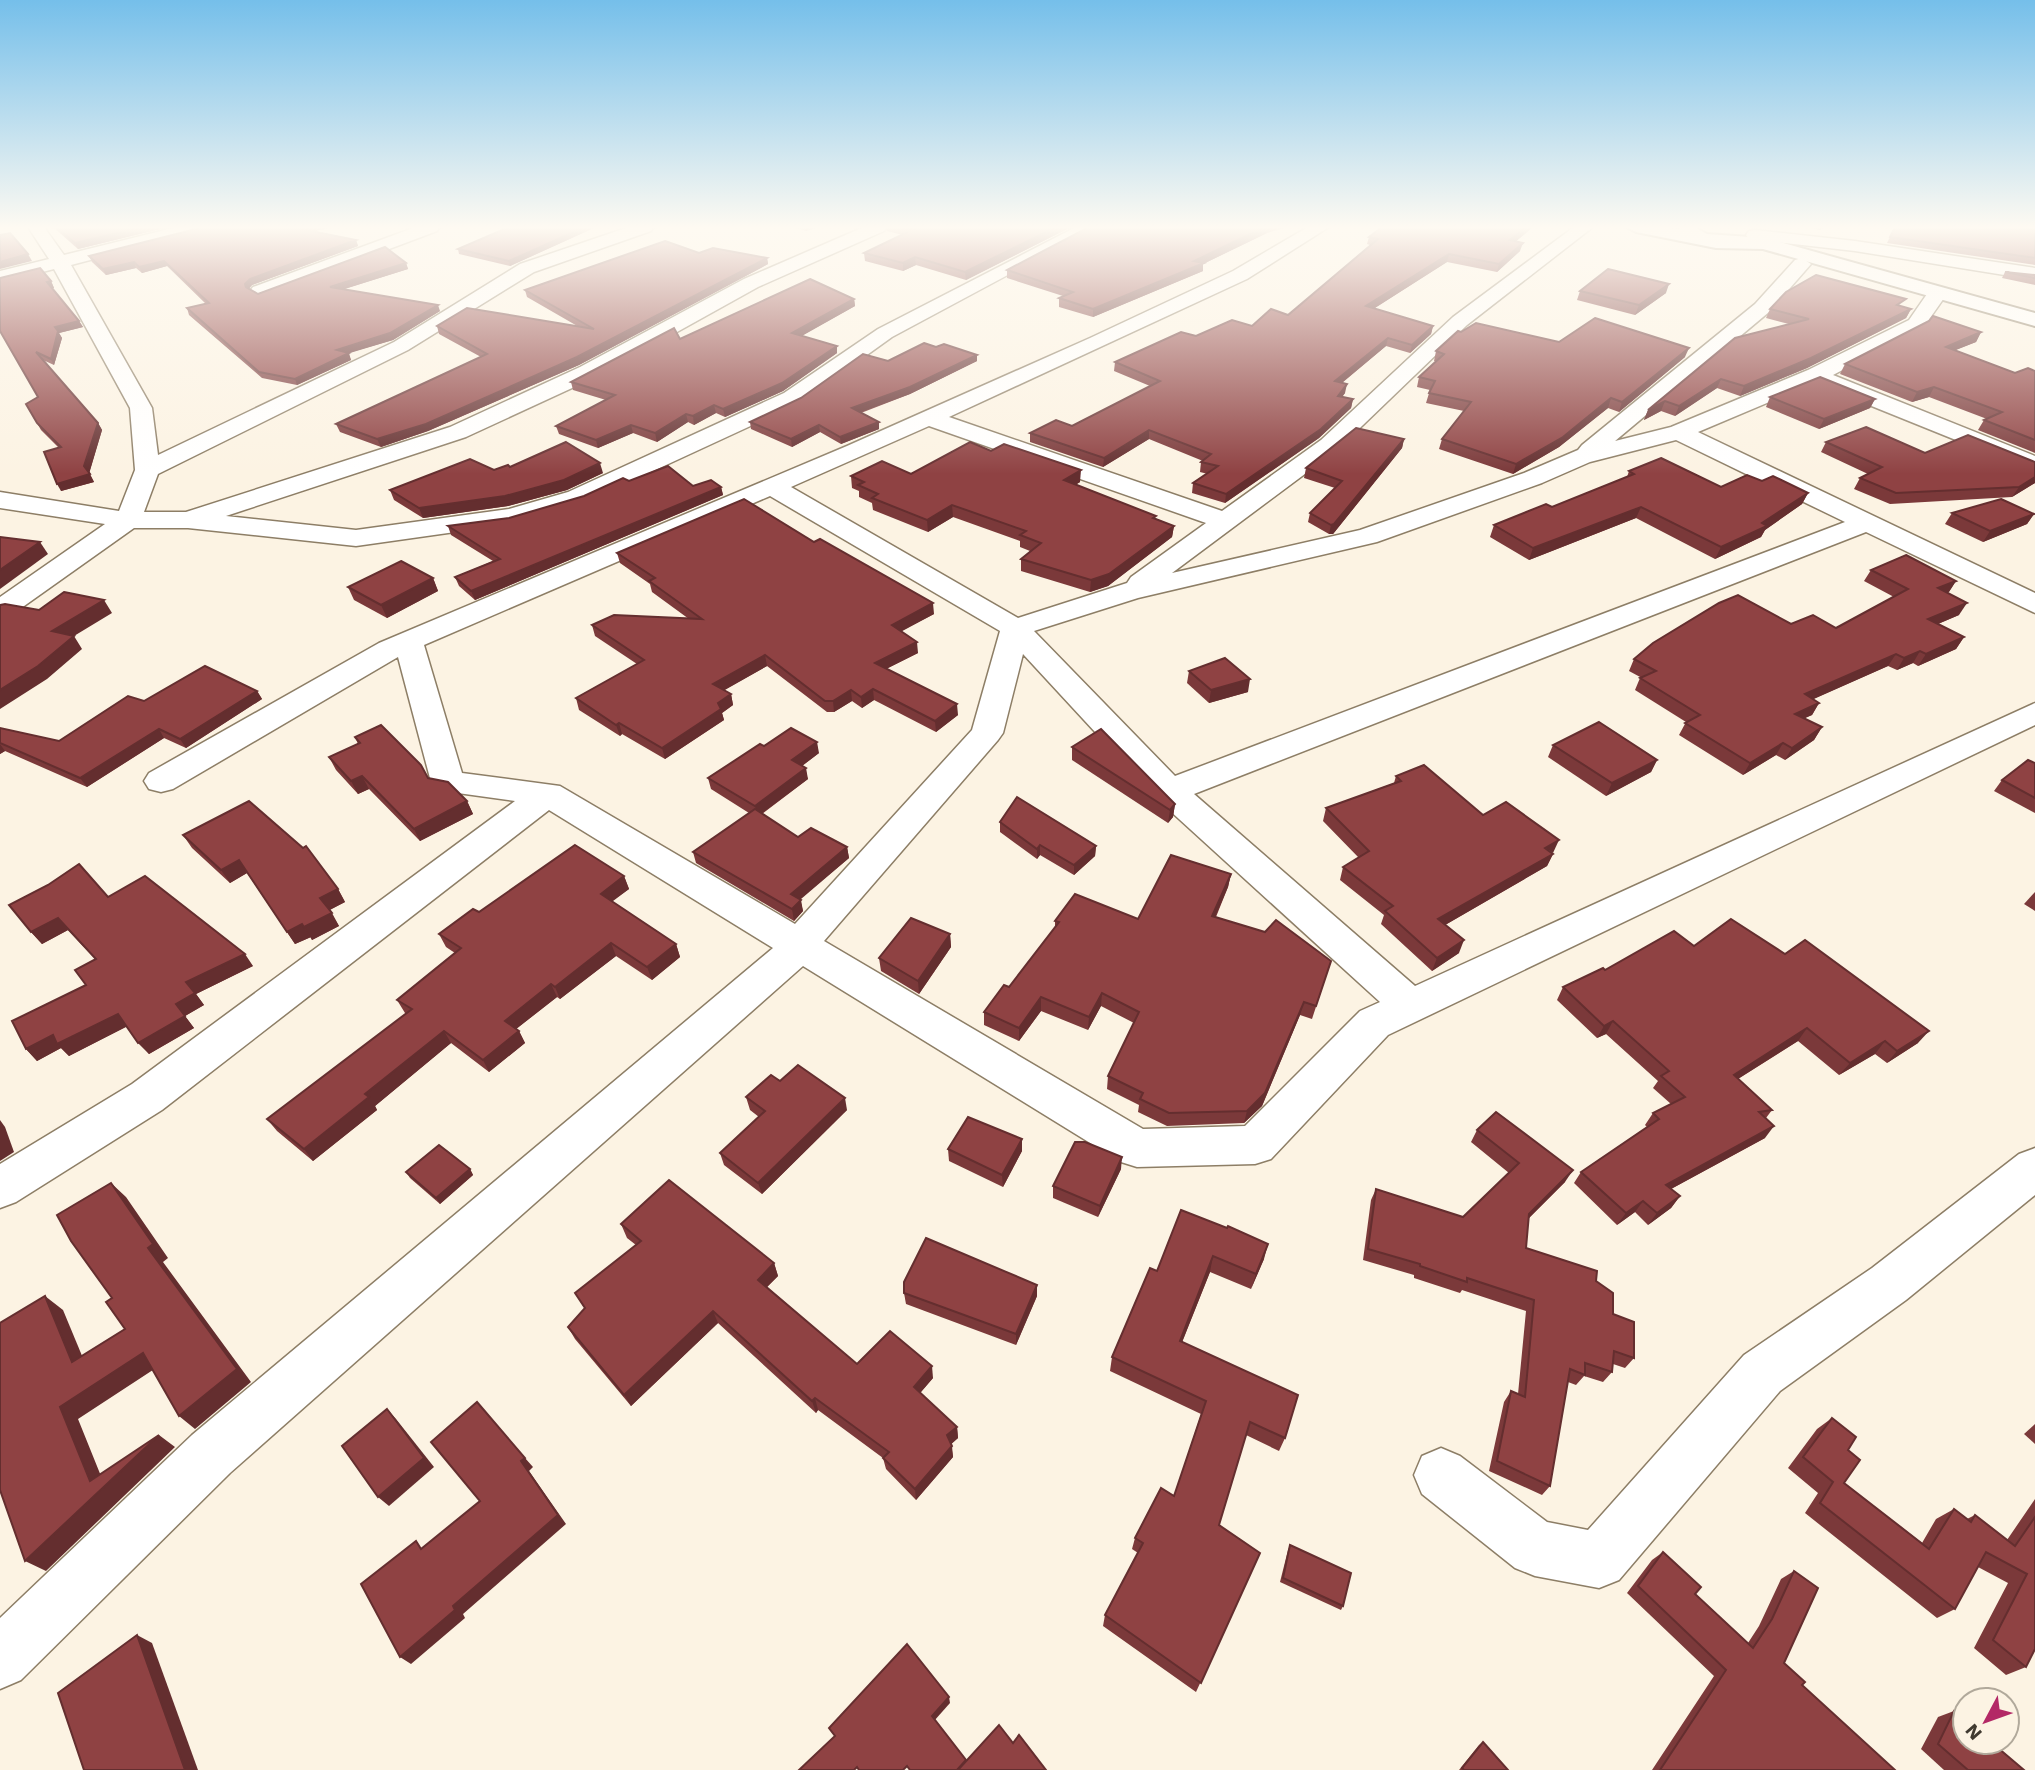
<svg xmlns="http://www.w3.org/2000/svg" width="2035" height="1770" viewBox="0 0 2035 1770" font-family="'Work Sans',sans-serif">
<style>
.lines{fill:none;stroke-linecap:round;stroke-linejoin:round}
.minor-casing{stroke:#8d7e66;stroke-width:3}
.tertiary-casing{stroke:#8d7e66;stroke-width:4}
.minor{fill:#fff;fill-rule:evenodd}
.tertiary{fill:#fff;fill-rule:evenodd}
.wall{fill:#7b393a}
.shaded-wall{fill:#642e2f}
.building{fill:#8f4243;stroke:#642e2f;stroke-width:2}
</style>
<rect width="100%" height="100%" fill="#fcf3e3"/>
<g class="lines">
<defs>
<g id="minor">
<polygon points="28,227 44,227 64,255 177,227 205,227 202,231 71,265 152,408 158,455 394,342 520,264 629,227 654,227 651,231 534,272 408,350 158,474 144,512 186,512 450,427 580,367 744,279 864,227 887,227 884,231 758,287 596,377 466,437 226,516 356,530 509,509 568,492 784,393 878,329 1076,227 1097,227 892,337 800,403 586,502 511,524 356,546 188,528 134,528 10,616 0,619 0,597 105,524 0,508 0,492 119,511 135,470 130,408 54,269 0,283 0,271 49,259"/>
<polygon points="416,227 440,227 437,231 267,295 260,297 250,291 253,287"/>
<path d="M1308,227h21l-82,52 -298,138 273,94 99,-71 132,-123 121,-90h19l-126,98 -130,125 -165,123 188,-43 164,-57 54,-23 4,-5 173,-141 40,-44 7,-2 9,6 -42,48 -154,129 56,-14 137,-57 101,-50 18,-26 7,-2 10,6 -21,30 -90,47 202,81v16l-213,-86 -3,-5 -121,51 337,161v20l-169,-81 -672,262 221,192 620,-283v22l-647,310 -117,124 -16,5 -118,3 -16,-5 -318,-196 -573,507 -209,207 -21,9v-71l192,-183 581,-487 -224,-138 -387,300 -146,92 -16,6v-44l132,-80 383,-283 -79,-11 -5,-8 -33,-125 -225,132 -12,3 -12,-3 -5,-8 5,-8 230,-130 468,-197 243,-108 143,-67zM929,426l277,97 -75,54 -4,6 -109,35 -227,-131zM1676,440l169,82 -670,254 -141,-145 104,-33 239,-56 165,-59 48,-21zM770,496l230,135 -28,99 -177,194 -235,-138 -98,-13 -38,-128zM1023,654l134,145 223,203 -20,9 -115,115 -102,3 -319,-188 174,-201 5,-7z"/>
<polygon points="1755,230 1855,241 2035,268 2035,280 1855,251 1749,239 1746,235 1749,231"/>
<polygon points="2035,1148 2035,1195 1906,1300 1780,1391 1619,1580 1599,1588 1535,1576 1515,1568 1422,1494 1414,1475 1422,1456 1441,1448 1460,1456 1547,1522 1588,1530 1744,1355 1872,1268 2019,1154"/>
</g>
<polygon id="tertiary" points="1627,227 1664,227 1679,229 1680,227 1698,227 1698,229 1707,234 1765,238 2035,313 2035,326 1763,249 1716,248 1636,232"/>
</defs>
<!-- minor casing -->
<use href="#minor" class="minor-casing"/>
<!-- tertiary casing -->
<use href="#tertiary" class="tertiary-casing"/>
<!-- minor -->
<use href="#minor" class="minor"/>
<!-- tertiary -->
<use href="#tertiary" class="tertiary"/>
</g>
<!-- wall -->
<g class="wall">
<polygon points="53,227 168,227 78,249"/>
<polygon points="333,227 314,231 356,240 358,246 252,285 249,289 258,294 406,263 408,269 344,289 440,311 393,340 348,353 351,360 297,385 262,378 189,315 187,308 206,304 167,266 142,273 136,268 106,275 92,262 89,256 200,228"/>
<polygon points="509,227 596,227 510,266 459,254 458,249"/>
<polygon points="792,227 818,227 806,231"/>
<polygon points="887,227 1071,227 966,280 916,265 903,271 865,261 864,253 903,235 887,231"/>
<polygon points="1533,227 1516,241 1520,251 1497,272 1447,262 1373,309 1433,326 1431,334 1410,353 1386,346 1342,383 1345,393 1342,397 1353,399 1351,408 1319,438 1225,503 1192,493 1193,483 1208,474 1200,472 1201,462 1203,461 1149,439 1103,467 1030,442 1030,433 1072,426 1150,386 1114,371 1115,362 1196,336 1252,326 1288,315 1370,245 1367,244 1369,237"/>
<polygon points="1806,227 1826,227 1820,230"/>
<polygon points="1895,227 2035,227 2035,265 1887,243"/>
<polygon points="1267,233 1203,264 1203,271 1093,317 1059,307 1059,298 1063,296 1007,278 1007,270"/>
<polygon points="699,253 767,258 768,264 579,365 428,431 381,447 340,432 336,424 481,357 439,334 437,326 579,327 527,297 525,290"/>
<polygon points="2005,272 2035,275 2035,285 2002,278"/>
<polygon points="51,281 54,288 52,288 79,321 83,327 59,333 62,338 54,365 43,360 98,423 102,430 89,473 94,482 61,491 59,448 41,430 37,423 38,397 0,331"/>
<polygon points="1580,291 1666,293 1635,315 1577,300"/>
<polygon points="854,299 855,306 801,336 837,353 783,391 725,417 716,413 694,425 688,422 657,442 633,433 598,448 559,434 556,426 606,400 573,390 571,382 680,339"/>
<polygon points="1902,306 1911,309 1906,318 1807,368 1740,396 1717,388 1675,416 1661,411 1644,420 1648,410 1789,324 1766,318 1770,309"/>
<polygon points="1981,332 1976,342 1955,350 2015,373 2035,371 2035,453 1978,430 1984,420 1987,419 1929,397 1912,402 1840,374 1845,364"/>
<polygon points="1559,342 1685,357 1619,412 1608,408 1559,447 1513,474 1439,449 1442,439 1464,411 1426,403 1430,390 1417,387 1419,377 1436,361 1434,361 1436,351"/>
<polygon points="936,347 977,355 977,361 910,394 861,413 879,429 841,444 820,432 792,447 751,429 750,422 888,361"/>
<polygon points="1770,397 1875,399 1870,408 1819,429 1766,407"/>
<polygon points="1404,439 1402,448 1333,534 1329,534 1308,522 1310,513 1335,488 1304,478 1306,468"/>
<polygon points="1826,442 1925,453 2035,462 2035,483 2012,497 1890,504 1854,489 1860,478 1868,474 1821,452"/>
<polygon points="991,451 1080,482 1075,485 1174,526 1172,537 1108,586 1090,592 1021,571 1021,559 1030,551 1020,547 1020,541 953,517 928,532 873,510 872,503 859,497 859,491 852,488 851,476 911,474"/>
<polygon points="510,467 603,473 567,490 508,506 423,518 394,500 390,490"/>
<polygon points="1629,471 1721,487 1762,481 1808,493 1802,504 1765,530 1761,537 1715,559 1636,518 1529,560 1490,537 1494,525 1552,507 1627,477"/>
<polygon points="629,481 693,486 721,487 723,495 475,600 459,586 455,577 493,561 451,535 448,526 509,518 584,496"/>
<polygon points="1952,513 2034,514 2027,524 1983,542 1945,524"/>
<polygon points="617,553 934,614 901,631 918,653 886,669 958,715 936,732 874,700 862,708 852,701 834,712 827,712 767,666 724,690 731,694 733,705 722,713 724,720 665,759 622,734 620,736 579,710 576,698 637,664 595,636 592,625 689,619 652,592 650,584 620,563"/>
<polygon points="1871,570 1956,581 1948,593 1959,615 1938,624 1964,637 1956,649 1918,666 1913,663 1897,670 1888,666 1813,699 1819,703 1812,715 1804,718 1822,727 1814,740 1785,760 1776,755 1743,775 1679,735 1686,722 1635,690 1640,678 1642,678 1629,671 1634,659 1791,624 1836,628 1894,597 1864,581"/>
<polygon points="433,578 438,591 387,618 354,600 348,587"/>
<polygon points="1189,671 1248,692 1209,703 1187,683"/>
<polygon points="257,691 262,699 186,748 164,738 87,787 5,751 0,754 0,728 59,741 144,701"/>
<polygon points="355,737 467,801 473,814 420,841 369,789 358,794 336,770 329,757 358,744"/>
<polygon points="1553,745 1657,760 1651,772 1606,796 1548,757"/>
<polygon points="764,746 819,753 802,766 808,779 762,814 798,837 847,847 849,858 800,899 803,911 794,921 696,863 693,852 749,813 711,789 708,778"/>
<polygon points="1072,747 1175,804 1173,817 1168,823 1072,760"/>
<polygon points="2035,763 2035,813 1994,791 2002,780"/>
<polygon points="1396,776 1483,815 1553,854 1547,866 1445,925 1459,953 1432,971 1381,924 1384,915 1340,880 1343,867 1359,858 1323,821 1326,808 1394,783"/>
<polygon points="1000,822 1096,846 1095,856 1074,875 1040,855 1037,859 1000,832"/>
<polygon points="183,835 338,889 345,902 329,910 339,926 312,940 311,937 295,944 247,873 230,883 192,848"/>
<polygon points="1231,874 1228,887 1216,917 1331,961 1312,1019 1300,1015 1262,1106 1244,1123 1167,1126 1138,1112 1139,1105 1107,1089 1108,1076 1134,1023 1101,1006 1088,1030 1041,1011 1019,1041 984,1025 984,1012 1009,987 1055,928 1055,921 1138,919"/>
<polygon points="624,876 629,889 612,901 676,944 680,957 652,980 616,956 560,999 557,997 516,1029 519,1031 525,1043 489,1072 451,1043 375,1106 377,1110 313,1161 277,1131 267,1119 406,1014 405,1013 397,1000 455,953 446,947 439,934 479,912"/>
<polygon points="2035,892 2035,911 2024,904"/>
<polygon points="108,897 253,966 196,994 204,1005 185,1016 194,1028 149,1054 127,1026 69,1056 61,1048 37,1061 26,1049 86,985 95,959 68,930 42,944 31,932"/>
<polygon points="950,934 951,947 919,994 881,971 879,958"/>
<polygon points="1694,946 1918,1043 1887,1063 1875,1054 1839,1075 1798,1041 1738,1079 1772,1110 1766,1118 1765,1138 1671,1189 1680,1196 1671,1208 1648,1225 1635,1212 1617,1225 1574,1183 1581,1172 1647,1127 1645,1125 1653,1113 1671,1104 1653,1088 1658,1081 1606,1034 1597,1038 1557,1000 1563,987 1605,970"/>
<polygon points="780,1081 847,1110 762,1194 724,1165 720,1153 759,1117 750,1110 746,1097"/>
<polygon points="1477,1130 1565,1182 1528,1219 1526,1248 1596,1281 1634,1358 1625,1368 1613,1364 1612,1372 1603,1382 1584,1376 1576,1385 1568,1382 1550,1486 1542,1495 1489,1471 1504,1402 1511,1391 1518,1394 1526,1311 1462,1290 1460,1293 1414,1278 1414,1275 1363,1260 1371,1200 1376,1189 1463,1217 1509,1173 1471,1142"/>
<polygon points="948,1149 1022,1151 1003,1187 949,1161"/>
<polygon points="470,1169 473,1175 440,1204 410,1178 406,1172"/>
<polygon points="1121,1169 1098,1217 1053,1198 1053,1186"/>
<polygon points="621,1224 774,1263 778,1276 767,1287 857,1364 933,1378 920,1393 957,1427 958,1438 951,1444 953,1457 916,1500 886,1469 883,1458 818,1410 816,1413 718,1323 631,1406 575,1339 568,1327 585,1309 575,1293 636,1245 627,1238"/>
<polygon points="1227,1228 1264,1259 1251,1289 1210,1272 1182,1342 1285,1438 1279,1451 1246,1435 1219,1525 1260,1553 1196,1692 1103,1626 1105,1615 1138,1553 1132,1549 1135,1538 1174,1496 1201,1414 1110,1371 1112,1357 1157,1271"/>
<polygon points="904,1293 1037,1296 1016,1345 906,1304"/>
<polygon points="1832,1418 1848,1450 1844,1483 1922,1543 1936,1519 1954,1509 1967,1519 1975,1515 2007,1540 2035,1499 2035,1649 2026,1667 2006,1675 1974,1648 2008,1583 1978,1567 1955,1609 1937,1618 1805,1513 1818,1493 1788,1468 1817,1429"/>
<polygon points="2035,1424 2035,1444 2024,1434"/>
<polygon points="1290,1545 1343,1606 1341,1610 1280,1582 1288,1550"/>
<polygon points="1663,1552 1695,1594 1748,1643 1759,1626 1781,1579 1794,1571 1784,1663 1802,1685 1895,1770 1652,1770 1714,1676 1627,1593 1652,1560"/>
<polygon points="1954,1711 2024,1770 1944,1770 1921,1749 1938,1717"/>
<polygon points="1483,1742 1508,1770 1459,1770 1479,1745"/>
</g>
<!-- shaded-wall -->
<g class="shaded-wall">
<polygon points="143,227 168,227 78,249 75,243"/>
<polygon points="309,227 333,227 303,234 301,229"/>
<polygon points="585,227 596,227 510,266 509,261"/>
<polygon points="806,227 818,227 806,231"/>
<polygon points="1056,227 1071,227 966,280 965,272"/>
<polygon points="1265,227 1287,227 1267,233 1203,264 1203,271 1093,317 1093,309"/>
<polygon points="1526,227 1533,227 1508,248 1510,240"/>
<polygon points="356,240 358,246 252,285 248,289 249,293 245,284 250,279"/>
<polygon points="1523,243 1520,251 1497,272 1499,264"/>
<polygon points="28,254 32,261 0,269 0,262"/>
<polygon points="1449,254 1447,262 1364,315 1366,306"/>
<polygon points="915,257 916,265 903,271 903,263"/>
<polygon points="767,258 768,264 579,365 428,431 381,447 377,439"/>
<polygon points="164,261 167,266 142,273 139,267"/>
<polygon points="134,262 136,268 106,275 103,269"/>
<polygon points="406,263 408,269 332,293 330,287"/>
<polygon points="51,281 54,288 50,289 47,282"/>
<polygon points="1669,284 1666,293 1635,315 1639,305"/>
<polygon points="854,299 855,306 793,341 792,333"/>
<polygon points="438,305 440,311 393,340 340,356 337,350"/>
<polygon points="1911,309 1906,318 1807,368 1740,396 1744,386"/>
<polygon points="79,321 83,327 59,333 62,338 54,365 51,359 55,327"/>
<polygon points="1433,326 1431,334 1410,353 1412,345"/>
<polygon points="1981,332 1976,342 1941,356 1946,347"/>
<polygon points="1388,338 1386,346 1333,390 1335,381"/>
<polygon points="837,346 837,353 783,391 725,417 723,409"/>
<polygon points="1689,348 1685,357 1619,412 1622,402"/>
<polygon points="349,353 351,360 297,385 295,379"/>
<polygon points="977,355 977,361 910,394 853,415 852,408"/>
<polygon points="1721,379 1717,388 1675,416 1679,406"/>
<polygon points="1347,384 1345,393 1336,405 1338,396"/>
<polygon points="1934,387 1929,397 1912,402 1917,392"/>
<polygon points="1611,398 1608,408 1559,447 1513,474 1516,464"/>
<polygon points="1353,399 1351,408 1319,438 1225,503 1226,494"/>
<polygon points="1875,399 1870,408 1819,429 1824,419"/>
<polygon points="1665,401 1661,411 1644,420 1648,410"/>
<polygon points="714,405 716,413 694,425 693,416"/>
<polygon points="686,414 688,422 657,442 655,433"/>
<polygon points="879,422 879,429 841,444 840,437"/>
<polygon points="98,423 102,430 89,474 84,466"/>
<polygon points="631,425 633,433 598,448 596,440"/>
<polygon points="819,425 820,432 792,447 791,439"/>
<polygon points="1149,430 1149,439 1103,467 1104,458"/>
<polygon points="1404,439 1402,448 1333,534 1329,534 1331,525"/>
<polygon points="600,463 603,473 567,490 508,506 423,518 419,508"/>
<polygon points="1081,470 1080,482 1064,492 1064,480"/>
<polygon points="90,474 94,482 61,491 57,484"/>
<polygon points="2035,477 2035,483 2012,497 2019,487"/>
<polygon points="721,487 723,495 475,600 471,591"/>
<polygon points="1808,493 1802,504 1765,530 1761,537 1715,559 1721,547 1762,523"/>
<polygon points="952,505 953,517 928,532 927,520"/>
<polygon points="1641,507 1636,518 1529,560 1533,548"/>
<polygon points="2034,514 2027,524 1983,542 1990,531"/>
<polygon points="1174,526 1172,537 1108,586 1090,592 1091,580"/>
<polygon points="40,542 48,554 0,589 0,570"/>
<polygon points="433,578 438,591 387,618 381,605"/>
<polygon points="1956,581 1949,592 1931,600 1938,588"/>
<polygon points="104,600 112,613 74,636 82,649 47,679 0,709 0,690 52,631"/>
<polygon points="933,603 934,614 893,636 892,625"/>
<polygon points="1967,603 1959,615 1921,631 1928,619"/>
<polygon points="1964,637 1956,649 1918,666 1926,654"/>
<polygon points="917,642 918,653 876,674 875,663"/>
<polygon points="1920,651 1913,663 1897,670 1904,658"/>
<polygon points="1896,654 1888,666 1798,706 1805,694"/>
<polygon points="765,655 767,666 716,695 713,684"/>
<polygon points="1250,679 1248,692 1209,703 1211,690"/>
<polygon points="873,689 874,700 862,708 861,697"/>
<polygon points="851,690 852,701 834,712 833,701"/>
<polygon points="257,691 262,699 186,748 180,739"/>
<polygon points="731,694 733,705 722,713 724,720 665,759 662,748 718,703"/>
<polygon points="1819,703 1812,715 1788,726 1795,714"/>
<polygon points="957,704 958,715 936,732 935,721"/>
<polygon points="619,723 622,734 620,736 616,725"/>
<polygon points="1822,727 1814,740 1785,760 1792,748"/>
<polygon points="159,729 164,738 87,787 80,778"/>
<polygon points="817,742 819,753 794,772 792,760"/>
<polygon points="1783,743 1776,755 1743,775 1750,763"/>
<polygon points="0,744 5,751 0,754"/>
<polygon points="1657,760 1651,772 1606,796 1612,783"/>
<polygon points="806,768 808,779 757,817 755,806"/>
<polygon points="362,776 369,789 358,794 351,781"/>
<polygon points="467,801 473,814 420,841 414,829"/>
<polygon points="1175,804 1173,817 1168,823 1170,810"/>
<polygon points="1559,840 1553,853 1545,848"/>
<polygon points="1040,845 1040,855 1037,859 1037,849"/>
<polygon points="1096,846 1095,856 1074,875 1074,865"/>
<polygon points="847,847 849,858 794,905 791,894"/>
<polygon points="1553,854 1547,866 1433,932 1438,919"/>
<polygon points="239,860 247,873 230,883 221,870"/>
<polygon points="1231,874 1228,887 1210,929 1212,916"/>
<polygon points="624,876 629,889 605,907 601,894"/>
<polygon points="338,889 345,902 328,911 320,898"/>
<polygon points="801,900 803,911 794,921 792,909"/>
<polygon points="332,913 339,926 312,940 304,927"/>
<polygon points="58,918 68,930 42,944 31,932"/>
<polygon points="302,924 311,937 295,944 287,932"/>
<polygon points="950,934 951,947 919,994 918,981"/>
<polygon points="1464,940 1459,953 1432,971 1437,958"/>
<polygon points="611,943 616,956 560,999 555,987"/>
<polygon points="676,944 680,957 652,980 647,967"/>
<polygon points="245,954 253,966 196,994 204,1005 185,1016 194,1028 149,1054 138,1043 176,1004 186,982"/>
<polygon points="551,984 557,997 511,1033 505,1021"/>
<polygon points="1102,993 1101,1006 1088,1030 1089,1017"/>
<polygon points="1041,997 1041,1011 1019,1041 1019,1028"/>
<polygon points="1304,1002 1300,1015 1262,1106 1244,1123 1247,1111"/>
<polygon points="118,1014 128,1026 69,1056 61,1048 37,1061 26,1049 53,1035"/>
<polygon points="1613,1021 1606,1034 1597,1038 1604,1026"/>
<polygon points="1807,1028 1798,1041 1725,1087 1734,1075"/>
<polygon points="444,1031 451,1043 375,1106 377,1110 313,1161 304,1149 365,1094"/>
<polygon points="519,1031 525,1043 489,1072 483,1060"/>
<polygon points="1929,1031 1918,1043 1887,1063 1897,1051"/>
<polygon points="1885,1041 1875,1054 1839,1075 1850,1063"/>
<polygon points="845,1098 847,1110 762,1194 758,1183"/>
<polygon points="0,1120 5,1127 14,1152 0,1161"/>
<polygon points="1774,1126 1765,1138 1658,1196 1666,1185"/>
<polygon points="1022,1139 1022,1151 1003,1187 1002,1175"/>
<polygon points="1122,1157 1121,1169 1098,1217 1100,1206"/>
<polygon points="470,1169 473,1175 440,1204 436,1198"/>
<polygon points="1573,1170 1565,1182 1521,1226 1529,1214"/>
<polygon points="111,1183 126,1197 168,1258 163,1262 251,1382 195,1429 179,1416 148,1248"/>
<polygon points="1680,1196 1671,1208 1648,1225 1657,1213"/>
<polygon points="1643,1201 1635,1212 1617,1225 1626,1213"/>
<polygon points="1268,1244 1264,1259 1251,1289 1256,1274"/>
<polygon points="1213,1256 1210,1272 1177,1355 1180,1341"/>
<polygon points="774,1263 778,1276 762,1292 758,1280"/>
<polygon points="1037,1285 1037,1296 1016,1345 1016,1334"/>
<polygon points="45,1296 63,1310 90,1375 72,1362"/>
<polygon points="713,1311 718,1323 631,1406 624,1395"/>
<polygon points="143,1353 159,1366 78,1419 105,1486 159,1435 175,1447 46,1571 25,1561 90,1481 60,1407"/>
<polygon points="932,1366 933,1378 915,1399 914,1387"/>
<polygon points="815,1398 818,1410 816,1413 812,1401"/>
<polygon points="387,1409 396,1419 434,1467 389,1506 378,1497"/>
<polygon points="957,1427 958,1438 948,1447 947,1435"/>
<polygon points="952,1446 953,1457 916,1500 915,1489"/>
<polygon points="525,1458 533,1467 529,1471 566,1524 463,1614 465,1618 411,1664 400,1657 453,1606 521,1461"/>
<polygon points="137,1635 152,1643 198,1770 185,1770"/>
<polygon points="949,1697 950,1703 934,1721 932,1716"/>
</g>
<!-- building -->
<g class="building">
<polygon points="56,227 143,227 75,243"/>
<polygon points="201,227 309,227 301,229 356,240 250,279 245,284 246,287 258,294 385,247 406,263 330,287 438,305 390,333 337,350 349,353 295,379 259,372 187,308 209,303 164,261 139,267 134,262 103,269 89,256 200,228"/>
<polygon points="509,227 585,227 509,261 458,249"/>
<polygon points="902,227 1056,227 965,272 915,257 903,263 864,253 914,229"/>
<polygon points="1089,227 1265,227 1194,261 1204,263 1093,309 1059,298 1073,292 1007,270"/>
<polygon points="1382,227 1526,227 1510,240 1523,243 1499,264 1449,254 1366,306 1433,326 1412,345 1388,338 1335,381 1347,384 1338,396 1353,399 1321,429 1226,494 1193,483 1218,466 1201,462 1211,454 1149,430 1104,458 1030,433 1056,420 1072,426 1160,381 1115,362 1181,332 1196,336 1232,320 1252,326 1271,309 1288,315 1378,239 1369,237"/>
<polygon points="1895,227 2035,227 2035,258 1890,237"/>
<polygon points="10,233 28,254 0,262 0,235"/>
<polygon points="665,241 699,253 713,248 767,258 577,357 426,424 377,439 336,424 487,354 437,326 467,308 594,329 525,290"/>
<polygon points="40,268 51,281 47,282 79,321 55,327 58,331 51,359 36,352 98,423 84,466 90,474 57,484 44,452 61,447 37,423 26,404 38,397 0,331 0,278"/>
<polygon points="1608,269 1669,284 1639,305 1580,291"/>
<polygon points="2005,272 2035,275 2035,278"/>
<polygon points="1816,275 1906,299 1897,305 1911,309 1811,358 1744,386 1721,379 1679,406 1665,401 1648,410 1735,338 1809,319 1770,309 1786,292"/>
<polygon points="810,279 854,299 792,333 837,346 782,383 723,409 714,405 693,416 686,414 655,433 631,425 596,440 556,426 615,395 571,382 674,328 680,339"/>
<polygon points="1933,316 1981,332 1946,347 2015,373 2028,368 2035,371 2035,440 1984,420 2002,412 1934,387 1917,392 1845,364 1929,321"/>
<polygon points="1595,318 1689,348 1622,402 1611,398 1563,437 1516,464 1442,439 1471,402 1429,393 1435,381 1419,377 1444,354 1436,351 1458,331 1461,332 1476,323 1559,342"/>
<polygon points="924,343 936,347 944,344 977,355 910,387 852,408 879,422 840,437 819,425 791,439 750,422 801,398 863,354 888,361"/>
<polygon points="1820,377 1875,399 1824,419 1770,397"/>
<polygon points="1866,427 1925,453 1968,435 2035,462 2035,477 2019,487 1896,493 1860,478 1882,467 1826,442"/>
<polygon points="1356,428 1404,439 1334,524 1331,525 1310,513 1342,481 1306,468"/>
<polygon points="566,442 600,463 564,480 505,496 419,508 390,490 470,459 494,470 508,465 510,467"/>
<polygon points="970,442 991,451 1004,444 1081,470 1064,480 1156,516 1153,518 1174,526 1109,574 1091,580 1021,559 1041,543 1020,535 1026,531 952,505 927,520 872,498 878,494 858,485 864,482 851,476 882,461 911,474"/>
<polygon points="1661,458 1721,487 1747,475 1762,481 1773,476 1808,493 1762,523 1767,526 1721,547 1641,507 1533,548 1494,525 1546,504 1552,507 1634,474 1629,471"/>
<polygon points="668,466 693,486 711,480 721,487 471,591 455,577 500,559 448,526 509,518 584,496 623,478 629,481"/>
<polygon points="744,499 814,542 820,539 933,603 892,625 917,642 875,663 957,704 935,721 873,689 861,697 851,690 833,701 825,701 765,655 713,684 731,694 718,703 721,709 662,748 619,723 616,725 576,698 644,660 592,625 614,615 702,619 649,581 655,578 617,553"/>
<polygon points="2001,499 2034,514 1990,531 1952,513"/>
<polygon points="0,537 40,542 0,570"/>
<polygon points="1906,555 1956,581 1938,588 1967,603 1928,619 1964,637 1926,654 1920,651 1904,658 1896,654 1805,694 1819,703 1795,714 1822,727 1792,748 1783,743 1750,763 1685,723 1700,715 1640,678 1656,671 1634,659 1653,643 1719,603 1738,595 1791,624 1813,615 1836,628 1908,589 1871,570"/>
<polygon points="401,561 433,578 381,605 348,587"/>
<polygon points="64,592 104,600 52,631 74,636 38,666 0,690 0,605 5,604 39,610"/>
<polygon points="1225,658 1250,679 1211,690 1189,671"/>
<polygon points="205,666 257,691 180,739 159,729 80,778 0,743 0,728 59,741 128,696 144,701"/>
<polygon points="1599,722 1657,760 1612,783 1553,745"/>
<polygon points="381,725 421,765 428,778 448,782 467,801 414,829 362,776 351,781 329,757 360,743 355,737"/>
<polygon points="791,728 817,742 792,760 806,768 755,806 708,778 760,744 764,746"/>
<polygon points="1101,729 1175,804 1170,810 1072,747"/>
<polygon points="2028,760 2035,763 2035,798 2002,780"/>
<polygon points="1424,765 1483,815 1506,802 1559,840 1545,848 1553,854 1438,919 1464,940 1437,958 1385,911 1393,906 1343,867 1369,851 1326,808 1401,781 1396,776"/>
<polygon points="1017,797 1096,846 1074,865 1040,845 1037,849 1000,822"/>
<polygon points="249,801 303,848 306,846 338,889 320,898 332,913 304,927 302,924 287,932 239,860 221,870 183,835"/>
<polygon points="755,809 798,837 811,828 847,847 791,894 801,900 792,909 693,852"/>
<polygon points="575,845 624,876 601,894 676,944 647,967 611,943 555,987 551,984 505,1021 519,1031 483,1060 444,1031 365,1094 369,1097 304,1149 267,1119 412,1009 397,1000 461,948 439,934 473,909 479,912"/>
<polygon points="1171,855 1231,874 1212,916 1265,932 1276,920 1331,961 1316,1006 1304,1002 1265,1093 1247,1111 1169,1113 1140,1099 1143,1093 1108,1076 1139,1012 1102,993 1089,1017 1041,997 1019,1028 984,1012 1004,985 1009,987 1059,922 1055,921 1075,894 1138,919"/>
<polygon points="79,864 108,897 145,876 245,954 186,982 195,993 176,1004 185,1016 138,1043 118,1014 57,1044 53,1035 26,1049 12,1021 86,985 75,970 96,959 58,918 31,932 9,905 48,885"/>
<polygon points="911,918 950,934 918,981 879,958"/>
<polygon points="1731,919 1785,954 1805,940 1929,1031 1897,1051 1885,1041 1850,1063 1807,1028 1734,1075 1772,1110 1759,1112 1774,1126 1666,1185 1680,1196 1657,1213 1643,1201 1626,1213 1581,1172 1659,1119 1653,1113 1685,1097 1661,1076 1669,1071 1613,1021 1604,1026 1563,987 1603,968 1605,970 1674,931 1694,946"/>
<polygon points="798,1065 845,1098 758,1183 720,1153 765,1111 746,1097 771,1075 780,1081"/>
<polygon points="1496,1112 1573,1170 1529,1214 1526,1248 1597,1271 1596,1281 1613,1293 1613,1314 1634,1322 1634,1358 1614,1351 1612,1372 1585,1363 1585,1375 1570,1369 1550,1486 1497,1461 1511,1391 1525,1397 1534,1300 1467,1278 1467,1282 1420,1266 1420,1264 1368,1249 1376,1189 1463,1217 1519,1163 1477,1130"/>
<polygon points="968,1117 1022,1139 1002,1175 948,1149"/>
<polygon points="1075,1142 1085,1142 1122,1157 1100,1206 1053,1186"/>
<polygon points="439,1145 470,1169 436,1198 406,1172"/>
<polygon points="669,1180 774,1263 758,1280 857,1364 890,1331 932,1366 914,1387 957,1427 947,1435 952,1446 915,1489 883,1458 889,1452 815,1398 812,1401 713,1311 624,1395 568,1327 585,1308 575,1293 641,1241 621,1224"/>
<polygon points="111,1183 153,1244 148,1248 237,1369 179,1416 143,1353 60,1407 90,1481 159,1435 25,1561 0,1490 0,1323 45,1296 72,1362 125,1329 106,1302 112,1298 71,1241 57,1215"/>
<polygon points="1181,1210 1227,1228 1228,1226 1268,1244 1256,1274 1213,1256 1180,1341 1298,1395 1285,1438 1250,1422 1219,1525 1260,1553 1201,1683 1105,1615 1143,1543 1135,1538 1161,1488 1174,1496 1206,1401 1112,1357 1150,1268 1157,1271"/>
<polygon points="926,1238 1037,1285 1016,1334 904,1293 904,1282"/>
<polygon points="477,1402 525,1458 521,1461 558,1515 453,1606 455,1610 400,1657 361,1584 416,1541 421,1549 480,1501 431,1442"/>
<polygon points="387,1409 424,1458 378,1497 342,1446"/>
<polygon points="1832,1418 1856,1437 1848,1450 1860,1460 1844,1483 1929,1549 1954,1509 1971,1522 1975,1515 2015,1546 2035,1517 2035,1649 2026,1667 1993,1640 2027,1574 1986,1552 1955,1609 1820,1503 1833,1482 1803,1457"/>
<polygon points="1290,1545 1351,1573 1343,1606 1283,1578"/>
<polygon points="1663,1552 1701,1587 1695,1594 1753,1648 1772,1619 1794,1571 1818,1588 1784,1663 1805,1682 1802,1685 1895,1770 1660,1770 1726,1670 1638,1586"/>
<polygon points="137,1635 185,1770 84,1770 58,1693"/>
<polygon points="907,1644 949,1697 932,1716 966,1760 957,1770 910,1770 907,1766 903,1770 859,1770 857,1767 854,1770 799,1770 835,1736 829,1728"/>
<polygon points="1954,1711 1965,1720 1965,1742 1991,1742 2024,1770 1968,1770 1938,1744"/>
<polygon points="999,1725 1013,1743 1019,1735 1046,1770 958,1770"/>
<polygon points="1483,1742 1508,1770 1464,1770 1462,1768"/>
</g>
<!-- sky -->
<linearGradient id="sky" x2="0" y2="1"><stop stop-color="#75bfea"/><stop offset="0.48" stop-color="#fefaf2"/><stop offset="1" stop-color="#fefaf2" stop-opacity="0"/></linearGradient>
<rect width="2035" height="474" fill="url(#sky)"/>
<!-- north arrow -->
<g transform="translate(1986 1721) rotate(229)"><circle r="33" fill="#fcf3e3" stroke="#b1a99b" stroke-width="2"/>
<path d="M0-5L12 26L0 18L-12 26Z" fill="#b32866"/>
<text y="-10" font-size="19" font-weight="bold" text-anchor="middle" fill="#403a30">N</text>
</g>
</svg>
